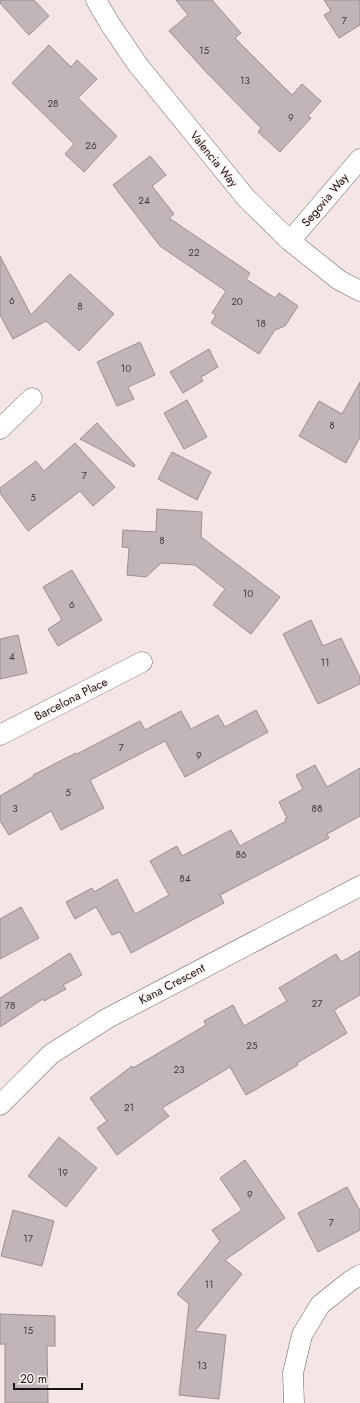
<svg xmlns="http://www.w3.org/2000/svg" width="360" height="1403" viewBox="0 0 360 1403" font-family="Jost,sans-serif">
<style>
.building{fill:#c1b5b7;stroke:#9b8f92}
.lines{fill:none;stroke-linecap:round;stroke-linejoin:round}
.minor-casing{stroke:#706563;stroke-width:21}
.minor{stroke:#fff;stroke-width:20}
.labels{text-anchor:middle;stroke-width:3;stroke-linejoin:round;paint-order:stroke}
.number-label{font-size:10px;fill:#423c3b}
.street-label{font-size:12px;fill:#171312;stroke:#fef4f2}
</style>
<rect width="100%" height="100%" fill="#f3e6e4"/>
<!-- building -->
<g class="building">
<polygon points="0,0 34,0 49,16 29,35 0,3"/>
<polygon points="176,0 212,0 241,33 235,38 292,95 302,84 321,101 308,116 311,118 280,152 258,132 261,128 207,73 169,31 188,15"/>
<polygon points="324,0 360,0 360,25 339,38 324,15 331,11"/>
<polygon points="49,45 71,67 77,60 97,79 78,98 117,136 84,172 65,154 74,144 12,83"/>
<polygon points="150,156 166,175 152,186 174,214 169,218 250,273 246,279 275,298 279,293 298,306 285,326 275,330 259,354 211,323 216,315 212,313 226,291 160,246 113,185"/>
<polygon points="0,256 31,315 70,274 114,314 79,351 46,321 13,339 0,315"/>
<polygon points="140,342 155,375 128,387 134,399 117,406 97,362"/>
<polygon points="209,349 218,367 201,377 203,381 183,393 170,372"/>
<polygon points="360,382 360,437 346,463 299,436 319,401 342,414"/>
<polygon points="187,400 207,437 184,449 164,413"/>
<polygon points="97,423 135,465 134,467 80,439"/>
<polygon points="75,443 115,487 93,506 80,491 28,531 0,493 0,488 36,461 44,471"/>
<polygon points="172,452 211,472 197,500 158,479"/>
<polygon points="157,509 202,512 201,537 280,597 251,634 213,605 225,589 195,565 161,563 146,577 127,575 129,548 122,547 123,530 156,532"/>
<polygon points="72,570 102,620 58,646 48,629 62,620 43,587"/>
<polygon points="311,620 323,646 341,638 360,677 360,684 318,704 283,634"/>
<polygon points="18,635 27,673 0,679 0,639"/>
<polygon points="256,710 268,732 185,777 165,741 90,780 104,808 61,830 51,811 9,835 0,821 0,796 34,776 33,775 76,753 77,754 140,721 145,730 181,711 191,729 218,715 225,727"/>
<polygon points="315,765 327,787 360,768 360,816 327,834 329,838 220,895 224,903 131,953 120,932 112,935 96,907 75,919 66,902 92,888 94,892 117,879 135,914 169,895 150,861 177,846 182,856 231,830 240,846 286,821 285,819 287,818 279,802 303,789 296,775"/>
<polygon points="21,907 39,938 0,959 0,919"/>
<polygon points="360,951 360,995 334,1010 347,1033 297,1063 298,1065 246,1095 230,1067 162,1108 169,1116 117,1155 97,1128 107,1121 90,1098 132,1066 133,1068 206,1025 204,1021 233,1005 244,1026 287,1001 279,988 336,954 341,962"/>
<polygon points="70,953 82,975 63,985 66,989 44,1001 43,999 0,1027 0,998"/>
<polygon points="59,1137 97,1168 66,1207 28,1176"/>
<polygon points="245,1160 285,1218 225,1260 242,1274 195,1331 226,1335 219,1399 179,1395 189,1304 177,1294 220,1241 212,1230 242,1210 220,1178"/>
<polygon points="347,1187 360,1211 360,1230 318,1252 298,1213"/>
<polygon points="13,1210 54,1221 42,1266 1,1256"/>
<polygon points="0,1314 55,1316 55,1346 47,1346 48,1403 5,1403 5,1344 0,1344"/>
</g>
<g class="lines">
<defs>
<g id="minor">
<polyline points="96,0 110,24 138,65 246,198 290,241 339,280 360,291"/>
<polyline points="290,241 360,159"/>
<polyline points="0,429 32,398"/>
<polyline points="0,735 142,662"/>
<polyline points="0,1105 51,1054 108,1018 360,886"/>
<polyline points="294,1403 293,1373 302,1335 320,1305 350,1281 360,1275"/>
</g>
</defs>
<!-- minor casing -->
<use href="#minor" class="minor-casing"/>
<!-- minor -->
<use href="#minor" class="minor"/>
</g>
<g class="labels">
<!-- number labels -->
<g class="number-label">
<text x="344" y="24">7</text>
<text x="204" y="54">15</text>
<text x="245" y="84">13</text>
<text x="53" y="107">28</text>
<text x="291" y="121">9</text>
<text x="91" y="149">26</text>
<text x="144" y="204">24</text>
<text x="194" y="256">22</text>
<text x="12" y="304">6</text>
<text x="237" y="305">20</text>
<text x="80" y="310">8</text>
<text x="261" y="327">18</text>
<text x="126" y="372">10</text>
<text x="332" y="429">8</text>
<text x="84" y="479">7</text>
<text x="33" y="501">5</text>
<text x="162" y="544">8</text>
<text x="248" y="597">10</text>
<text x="72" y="608">6</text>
<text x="12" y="660">4</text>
<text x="325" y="666">11</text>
<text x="121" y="751">7</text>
<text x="199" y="759">9</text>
<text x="68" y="796">5</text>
<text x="15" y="812">3</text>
<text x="317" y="812">88</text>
<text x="241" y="858">86</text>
<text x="185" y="882">84</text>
<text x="317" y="1007">27</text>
<text x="10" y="1009">78</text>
<text x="252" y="1049">25</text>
<text x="179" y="1073">23</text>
<text x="129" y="1111">21</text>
<text x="63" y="1176">19</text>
<text x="250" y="1198">9</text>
<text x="331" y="1226">7</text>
<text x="28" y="1242">17</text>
<text x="209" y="1288">11</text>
<text x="28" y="1334">15</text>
<text x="202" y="1369">13</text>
</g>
<!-- street labels -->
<g class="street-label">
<text transform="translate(214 159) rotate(51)" y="4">Valencia Way</text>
<text transform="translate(325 200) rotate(-50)" y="4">Segovia Way</text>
<text transform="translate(71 699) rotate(-27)" y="4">Barcelona Place</text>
<text transform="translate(172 984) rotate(-28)" y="4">Kana Crescent</text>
</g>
</g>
<!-- scale -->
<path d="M14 1383v6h68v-6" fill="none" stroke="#171312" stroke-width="2"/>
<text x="20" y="1383" font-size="12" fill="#171312" stroke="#fef4f2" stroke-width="3" paint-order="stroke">20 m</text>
</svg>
